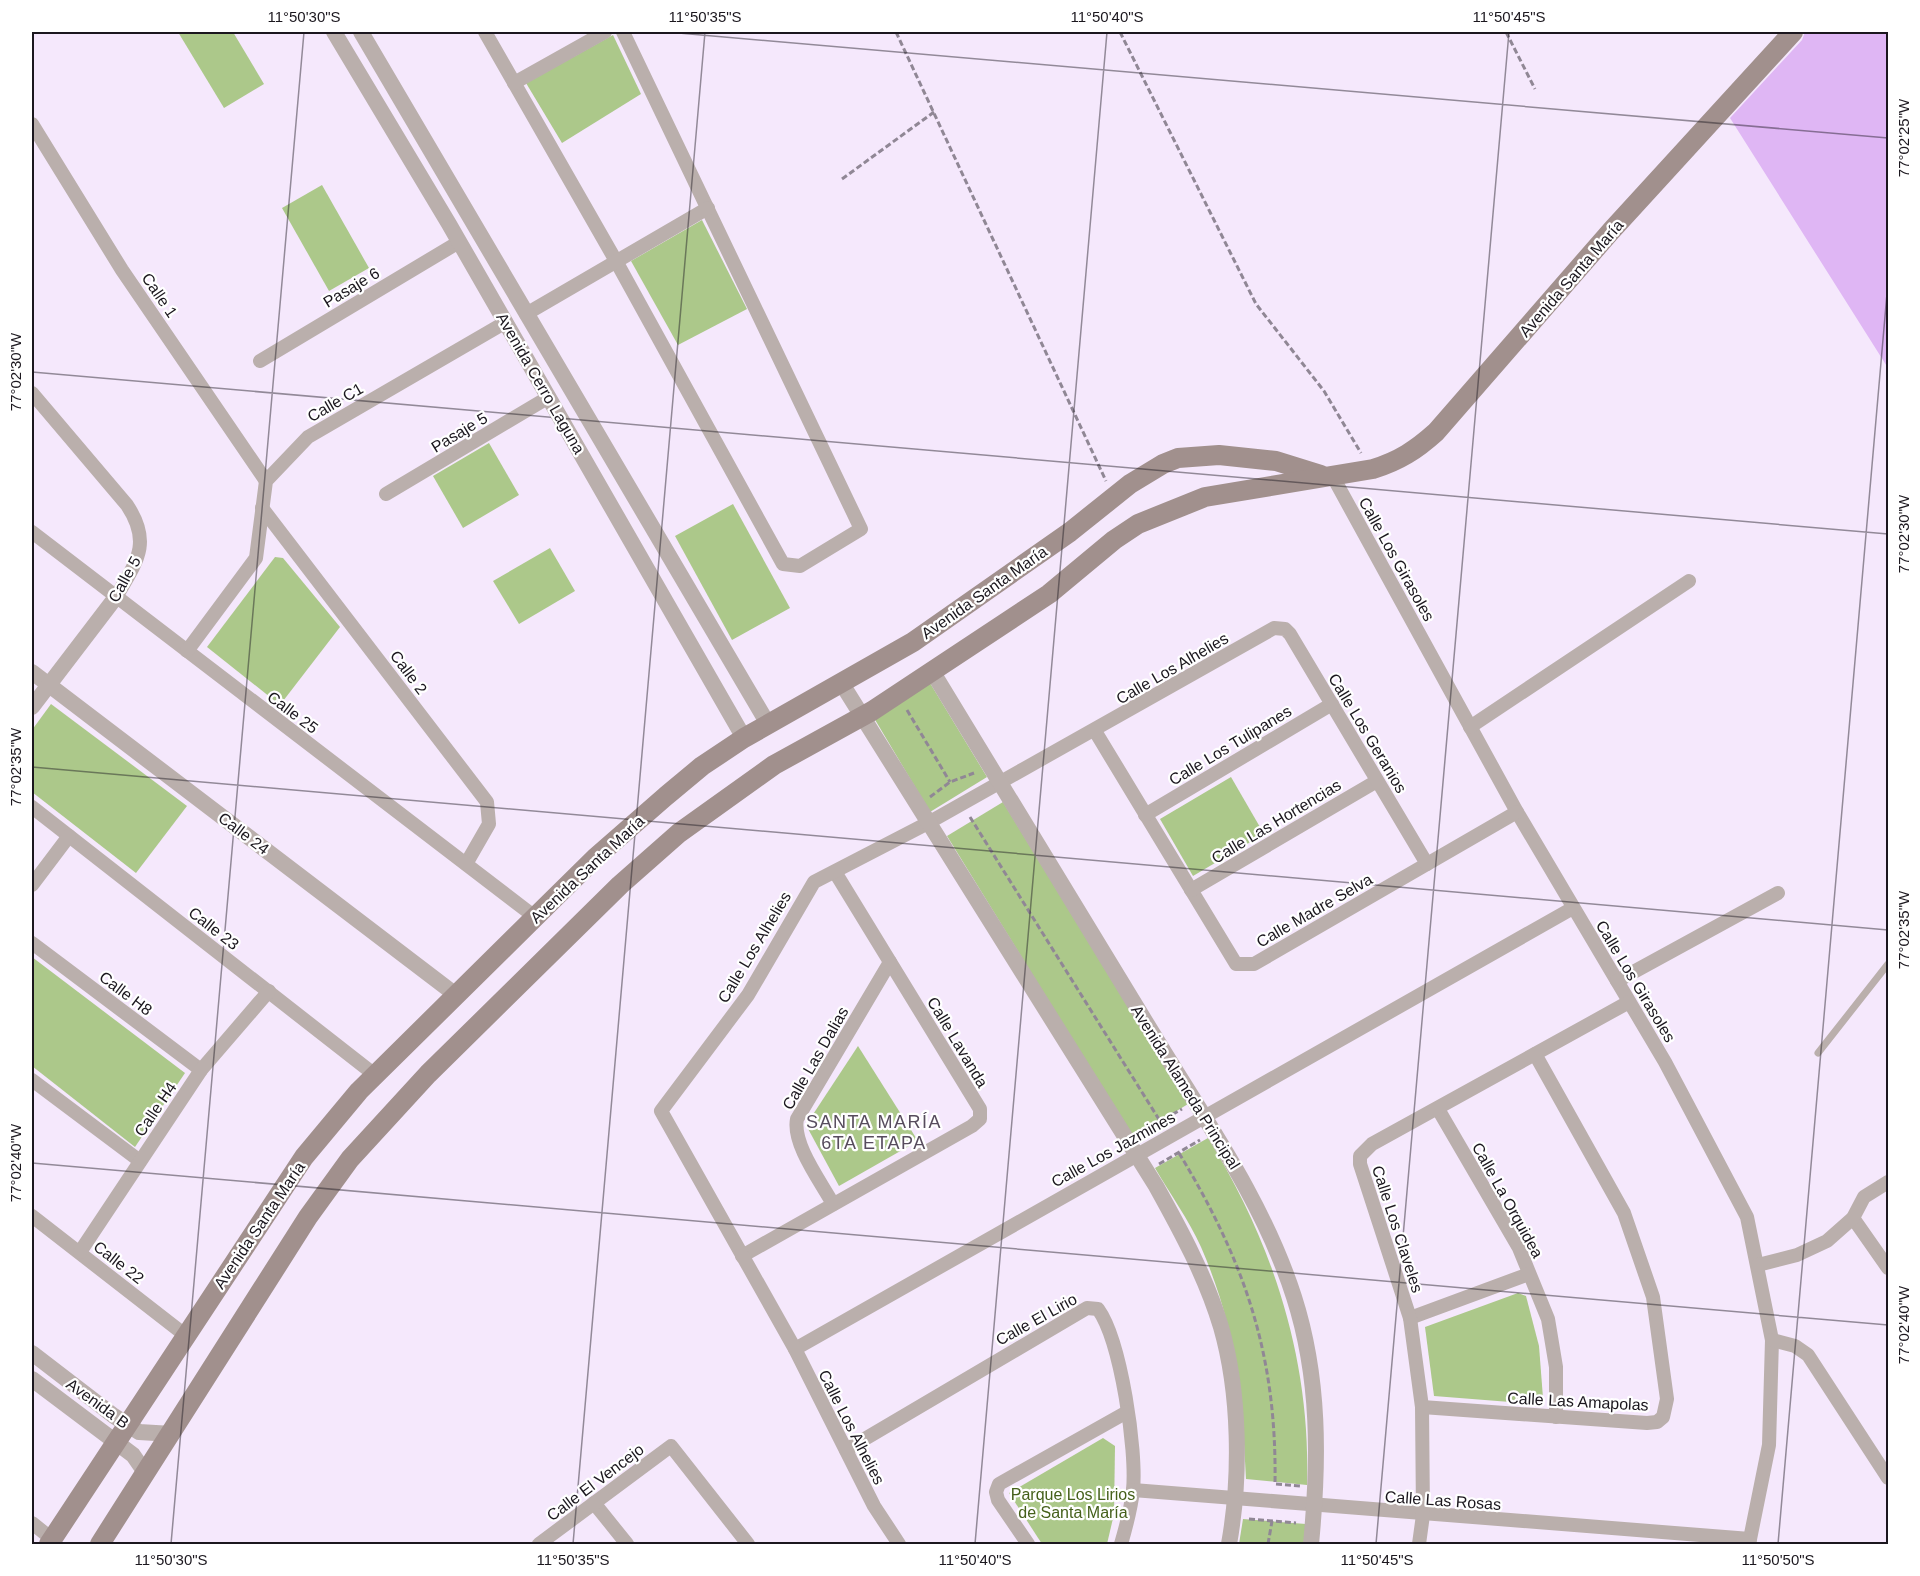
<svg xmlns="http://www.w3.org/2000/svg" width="1920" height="1576" viewBox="0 0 1920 1576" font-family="Helvetica,sans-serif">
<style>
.green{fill:#acc88a}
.building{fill:#dfb6f4}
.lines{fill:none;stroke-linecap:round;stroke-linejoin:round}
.path{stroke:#908795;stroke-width:3;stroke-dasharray:6 3;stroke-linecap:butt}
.service{stroke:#baafac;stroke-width:7}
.minor{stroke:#baafac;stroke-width:14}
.tertiary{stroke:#baafac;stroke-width:16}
.secondary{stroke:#a1908d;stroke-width:20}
.ticks{fill:none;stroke:#1b171e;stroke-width:1.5;stroke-opacity:0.45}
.labels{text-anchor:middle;stroke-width:4.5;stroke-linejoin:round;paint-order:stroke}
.street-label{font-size:16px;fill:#1b171e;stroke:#fff}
.park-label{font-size:16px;fill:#45601b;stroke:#fff}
.neighbourhood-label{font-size:18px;letter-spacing:1.5px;fill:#574c5d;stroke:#fff}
.neatline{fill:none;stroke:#1b171e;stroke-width:2}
.ticks-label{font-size:15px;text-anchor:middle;fill:#1b171e}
</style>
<rect width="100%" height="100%" fill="#f5e8fc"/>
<!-- green -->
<g class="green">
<polygon points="178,32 233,32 264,84 224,108"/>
<polygon points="613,35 641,94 562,143 526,83"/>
<polygon points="322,185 369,268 329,291 282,208"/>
<polygon points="702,220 747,309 678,345 631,261"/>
<polygon points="489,443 519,495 463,528 433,476"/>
<polygon points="733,504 790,608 732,640 675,536"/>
<polygon points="550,548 575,591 519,624 493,581"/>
<polygon points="275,557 283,558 340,627 280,705 207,647"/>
<polygon points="930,683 987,777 930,812 874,718"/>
<polygon points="51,704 187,806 136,873 32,792 32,730"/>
<polygon points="1231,777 1264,834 1193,876 1160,819"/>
<polygon points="1003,802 1188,1104 1133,1138 947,836"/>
<polygon points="32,957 185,1073 135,1147 32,1066"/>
<polygon points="858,1046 918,1141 839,1186 806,1125"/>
<path d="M1208,1138c65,105 103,222 99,347l-61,-6c-4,-86 -10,-151 -45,-232 -12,-27 -31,-53 -46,-79z"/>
<polygon points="1518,1293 1526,1296 1539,1346 1543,1398 1535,1404 1434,1396 1425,1327"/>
<polygon points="1103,1438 1115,1446 1114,1514 1107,1544 1042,1544 1009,1493"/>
<polygon points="1243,1519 1306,1524 1304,1544 1239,1544"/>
</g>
<!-- building -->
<polygon class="building" points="1805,32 1888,32 1888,368 1730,118 1802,40"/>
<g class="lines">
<!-- path -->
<g class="path">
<polyline points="896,32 1106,481"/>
<polyline points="1120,32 1256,304 1324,391 1361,453"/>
<polyline points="1506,32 1535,89"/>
<polyline points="842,179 934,112"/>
<polyline points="907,710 950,782"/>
<polyline points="930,797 950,782 974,773"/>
<polyline points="970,817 1160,1121"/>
<polyline points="1141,1132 1182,1109"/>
<path d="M1179,1153c66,109 98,202 96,331"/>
<polyline points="1159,1164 1200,1140"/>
<polyline points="1276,1484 1300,1486"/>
<polyline points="1249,1519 1296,1523"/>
<polyline points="1268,1544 1272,1521"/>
</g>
<!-- service -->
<polyline class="service" points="1818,1053 1888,964"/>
<!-- minor -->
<g class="minor">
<polyline points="485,32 616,261 783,564 800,566 861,529 623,32"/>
<polyline points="514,83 605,32"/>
<polyline points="32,124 122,270 266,481"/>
<polyline points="526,314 708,208"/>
<polyline points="260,361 459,242"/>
<path d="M32,393l95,112c25,38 10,56 -11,92"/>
<polyline points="1332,475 1517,812 1665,1062 1747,1217 1772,1340 1769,1445 1749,1544"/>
<polyline points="386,494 549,397"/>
<polyline points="262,508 487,802 489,824 466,864"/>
<polyline points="32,532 535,917"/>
<polyline points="187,651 256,558 266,481 308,437 506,322"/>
<polyline points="1470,727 1689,581"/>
<polyline points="1095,731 1236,964 1254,964 1517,812"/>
<polyline points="32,807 375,1075"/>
<polyline points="1145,815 1332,704"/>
<polyline points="32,885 69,836"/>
<polyline points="1191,890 1377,781"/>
<polyline points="32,943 201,1070"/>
<polyline points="1617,981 1778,893"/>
<polyline points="32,1080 140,1161"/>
<polyline points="1438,1109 1519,1248 1548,1319 1556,1367 1556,1417"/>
<path d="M833,1204c-12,-22 -41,-60 -36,-85l93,-157"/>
<polyline points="32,1216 185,1335"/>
<polyline points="1853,1218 1888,1268"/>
<polyline points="80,1252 201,1070 269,991"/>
<polyline points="742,1256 972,1126 980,1119 980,1109 835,872"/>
<polyline points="1758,1265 1797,1255 1827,1241 1853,1218 1864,1197 1888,1182"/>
<polyline points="1410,1318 1529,1274"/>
<polyline points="1772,1340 1795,1346 1808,1355 1888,1478"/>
<polyline points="795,1349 1573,908"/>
<polyline points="1422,1407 1647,1423 1657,1422 1663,1417 1667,1399 1653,1297 1624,1213 1535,1054"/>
<path d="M846,1450l241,-142 11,1c23,32 39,142 35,181 -2,18 -7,37 -12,54"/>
<polyline points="1133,1490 1750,1539"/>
<polyline points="594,1503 627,1544"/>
<polyline points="32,1523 52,1539"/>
<polyline points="539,1544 671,1446 748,1544"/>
<polyline points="899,1544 874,1506 795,1349 661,1111 748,995 814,882 928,823 1274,628 1285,629 1290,634 1427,864"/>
<polyline points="1028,1544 998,1500 996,1492 999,1484 1127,1412"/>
<polyline points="1419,1544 1423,1515 1422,1407 1410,1318 1360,1164 1360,1156 1372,1144 1629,1002"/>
</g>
<!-- tertiary -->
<g class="tertiary">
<polyline points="334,32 449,224 744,738"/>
<polyline points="361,32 768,724"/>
<path d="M932,671c75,123 150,246 224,368 51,84 108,164 138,258 26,81 25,164 17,247"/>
<polyline points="32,672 456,995"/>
<path d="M842,684l314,502c25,45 50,91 65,141 19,66 20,150 8,217"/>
<polyline points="32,707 116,597"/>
<polyline points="32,1353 114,1416 139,1432 172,1434"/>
<polyline points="32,1379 133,1455 142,1468 144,1477"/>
</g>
<!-- secondary -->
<g class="secondary">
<polyline points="49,1544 304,1157 359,1091 595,858 666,796 702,766 744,738 913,642 1070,532 1130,484 1163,464 1178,458 1219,455 1276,461 1321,475"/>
<path d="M100,1544l208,-327 42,-58 78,-85 192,-189 59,-52 95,-68 98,-54 177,-117 65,-54 24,-16 67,-27 168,-28c26,-8 43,-19 63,-37l175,-201 182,-199"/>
</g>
</g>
<!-- ticks -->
<path class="ticks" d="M667,32l1221,106M32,372l1856,162M32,767l1856,163M32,1163l1856,162M171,1544l133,-1512M573,1544l132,-1512M975,1544l132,-1512M1376,1544l133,-1512M1778,1544l110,-1262"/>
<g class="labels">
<!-- street labels -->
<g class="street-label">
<text transform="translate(1571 278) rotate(-49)" y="6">Avenida Santa María</text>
<text transform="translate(351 287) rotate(-31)" y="6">Pasaje 6</text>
<text transform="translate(160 295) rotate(56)" y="6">Calle 1</text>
<text transform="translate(541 383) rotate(60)" y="6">Avenida Cerro Laguna</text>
<text transform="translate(335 402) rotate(-30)" y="6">Calle C1</text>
<text transform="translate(459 432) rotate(-31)" y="6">Pasaje 5</text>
<text transform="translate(1397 559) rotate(61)" y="6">Calle Los Girasoles</text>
<text transform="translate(124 579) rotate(-61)" y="6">Calle 5</text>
<text transform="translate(984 592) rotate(-35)" y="6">Avenida Santa María</text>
<text transform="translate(1172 668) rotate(-30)" y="6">Calle Los Alhelies</text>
<text transform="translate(409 672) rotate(53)" y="6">Calle 2</text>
<text transform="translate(293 712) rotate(37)" y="6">Calle 25</text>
<text transform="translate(1368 733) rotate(59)" y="6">Calle Los Geranios</text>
<text transform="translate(1230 745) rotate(-31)" y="6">Calle Los Tulipanes</text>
<text transform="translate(1276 821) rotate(-31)" y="6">Calle Las Hortencias</text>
<text transform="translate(244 833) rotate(37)" y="6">Calle 24</text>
<text transform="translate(587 869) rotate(-43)" y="6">Avenida Santa María</text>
<text transform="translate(1314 910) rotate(-30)" y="6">Calle Madre Selva</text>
<text transform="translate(214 928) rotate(38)" y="6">Calle 23</text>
<text transform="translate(754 947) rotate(-59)" y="6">Calle Los Alhelies</text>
<text transform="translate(1636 981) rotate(59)" y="6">Calle Los Girasoles</text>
<text transform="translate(126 993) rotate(37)" y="6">Calle H8</text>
<text transform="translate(958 1042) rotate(59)" y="6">Calle Lavanda</text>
<text transform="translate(815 1058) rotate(-60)" y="6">Calle Las Dalias</text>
<text transform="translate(1186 1087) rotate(58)" y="6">Avenida Alameda Principal</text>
<text transform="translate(155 1109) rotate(-56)" y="6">Calle H4</text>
<text transform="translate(1113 1149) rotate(-29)" y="6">Calle Los Jazmines</text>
<text transform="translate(1508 1200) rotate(61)" y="6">Calle La Orquidea</text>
<text transform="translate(259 1225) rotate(-56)" y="6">Avenida Santa María</text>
<text transform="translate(1398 1229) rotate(72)" y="6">Calle Los Claveles</text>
<text transform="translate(119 1262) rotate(38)" y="6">Calle 22</text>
<text transform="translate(1036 1319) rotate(-29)" y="6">Calle El Lirio</text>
<text transform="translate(1578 1401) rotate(3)" y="6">Calle Las Amapolas</text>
<text transform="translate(98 1403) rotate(36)" y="6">Avenida B</text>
<text transform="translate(852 1427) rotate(63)" y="6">Calle Los Alhelies</text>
<text transform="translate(595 1482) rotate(-37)" y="6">Calle El Vencejo</text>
<text transform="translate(1443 1500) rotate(4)" y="6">Calle Las Rosas</text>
</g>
<!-- park labels -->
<g class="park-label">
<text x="1073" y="1500">Parque Los Lirios<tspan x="1073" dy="18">de Santa María</tspan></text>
</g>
<!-- neighbourhood labels -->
<g class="neighbourhood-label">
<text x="874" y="1128">SANTA MARÍA<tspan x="874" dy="21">6TA ETAPA</tspan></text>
</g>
</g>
<!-- border -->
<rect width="1920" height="1576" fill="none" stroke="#ffffff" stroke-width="66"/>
<rect x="33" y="33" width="1854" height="1510" class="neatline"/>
<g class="ticks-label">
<text x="304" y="22">11°50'30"S</text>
<text x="705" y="22">11°50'35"S</text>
<text x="1107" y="22">11°50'40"S</text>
<text x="1509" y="22">11°50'45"S</text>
<text transform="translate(1904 138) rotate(-90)" y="5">77°02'25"W</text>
<text transform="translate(16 372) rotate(-90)" y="5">77°02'30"W</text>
<text transform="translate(1904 534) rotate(-90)" y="5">77°02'30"W</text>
<text transform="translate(16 767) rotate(-90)" y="5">77°02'35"W</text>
<text transform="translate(1904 930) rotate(-90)" y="5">77°02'35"W</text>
<text transform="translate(16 1163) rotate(-90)" y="5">77°02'40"W</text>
<text transform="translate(1904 1325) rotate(-90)" y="5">77°02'40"W</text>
<text x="171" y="1565">11°50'30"S</text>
<text x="573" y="1565">11°50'35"S</text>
<text x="975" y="1565">11°50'40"S</text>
<text x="1377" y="1565">11°50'45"S</text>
<text x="1778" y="1565">11°50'50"S</text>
</g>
</svg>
